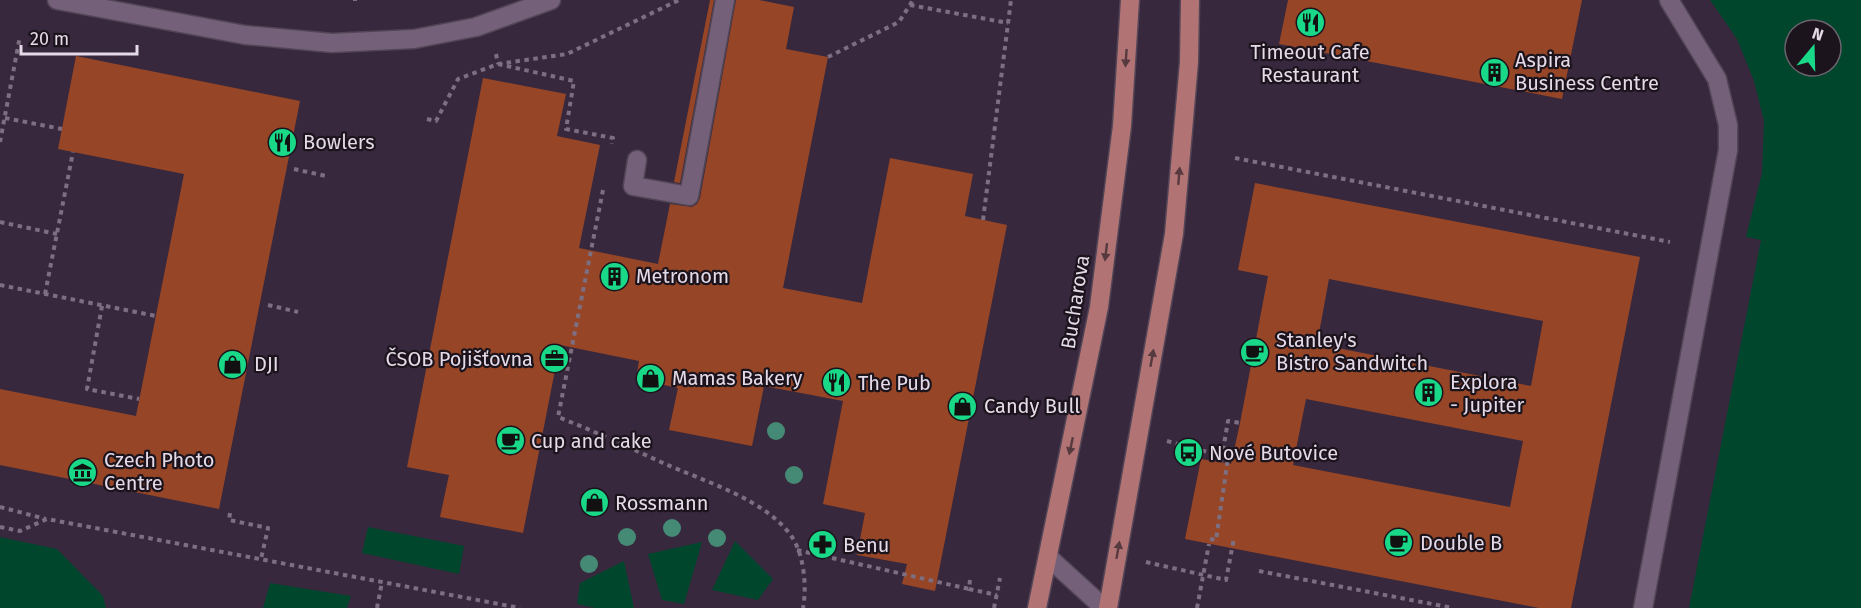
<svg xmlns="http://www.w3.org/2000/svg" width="1861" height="608" viewBox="0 0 1861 608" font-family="'Fira Sans',sans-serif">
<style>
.green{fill:#00462d;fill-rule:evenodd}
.building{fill:#964626;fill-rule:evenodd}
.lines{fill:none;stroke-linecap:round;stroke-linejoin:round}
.minor-casing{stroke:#524556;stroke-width:21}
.major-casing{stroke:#524556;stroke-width:21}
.path{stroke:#7d6f81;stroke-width:4;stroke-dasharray:4.5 4.5;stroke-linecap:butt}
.minor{stroke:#746179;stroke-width:18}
.major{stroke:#b27374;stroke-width:18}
.tree{fill:#458a74}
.oneway{fill:#573a40}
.labels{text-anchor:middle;stroke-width:4.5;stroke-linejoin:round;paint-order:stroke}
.poi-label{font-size:20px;fill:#e5dae7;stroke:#1b141d;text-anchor:start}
.street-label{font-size:20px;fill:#e5dae7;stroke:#1b141d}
</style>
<rect width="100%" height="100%" fill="#38283d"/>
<!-- green -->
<g class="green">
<path d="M1710,0h151v608h-172l72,-368 -15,-3 16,-64 2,-52 -10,-40 -17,-42zM1795,30h36v36h-36z"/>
<polygon points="368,527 464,546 459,574 362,553"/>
<polygon points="0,537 57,549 103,596 106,608 0,608"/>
<polygon points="735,541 773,579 758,600 712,590"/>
<polygon points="702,542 684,604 662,600 648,554"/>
<polygon points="624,561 634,608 595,608 577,604 580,583"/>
<polygon points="270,583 351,596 347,608 263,608"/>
</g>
<!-- building -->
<g class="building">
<polygon points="710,0 714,0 680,183 674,182"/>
<polygon points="736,0 759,0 794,7 786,49 828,57 783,288 862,303 890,158 973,174 965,216 1007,225 935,591 902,584 907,564 857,555 865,513 823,504 843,401 764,386 752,446 669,430 678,388 636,379 639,361 560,345 523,533 440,517 449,475 407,467 483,78 566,94 557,136 600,145 579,248 658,264 670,204 692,207 697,204 700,198"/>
<polygon points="1288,0 1582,0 1562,99 1279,44"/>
<polygon points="76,56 300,101 219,509 0,465 0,389 136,416 184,174 58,149"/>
<path d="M1255,183l385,74 -69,351h-32l-354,-69 16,-80 30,5 9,-41 28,-147 -30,-6zM1329,279l214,42 -12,65 -214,-42zM1306,399l217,42 -13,66 -217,-42z"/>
</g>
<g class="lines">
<defs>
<g id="minor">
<polyline points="57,0 245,35 332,43 414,39 476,27 551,0"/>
<polyline points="637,160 633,186 689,196 725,0"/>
<polyline points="1048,557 1104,608"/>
<polyline points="1643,608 1728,150 1728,125 1717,79 1669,0"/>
</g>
<g id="major">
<polyline points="1037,608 1099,307 1122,126 1130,0"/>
<polyline points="1108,608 1174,234 1189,62 1190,0"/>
</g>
</defs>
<!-- minor casing -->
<use href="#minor" class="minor-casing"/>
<!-- major casing -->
<use href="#major" class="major-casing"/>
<!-- path -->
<g class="path">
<polyline points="355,1 355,0"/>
<polyline points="910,5 1008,23"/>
<polyline points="496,54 498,64"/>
<polyline points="828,57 899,22 913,0"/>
<polyline points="498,64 574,81 566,129 613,138 612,144"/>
<polyline points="5,118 62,129"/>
<polyline points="427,119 436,121 458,79 498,64 567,54 679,0"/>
<polyline points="0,142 20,36"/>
<polyline points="1235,158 1670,242"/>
<polyline points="294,169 326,176"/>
<path d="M603,190l-45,227c36,14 70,30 105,46 40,18 103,36 129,74 12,18 15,50 11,71"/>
<polyline points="983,220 1011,0"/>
<polyline points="0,222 57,234"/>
<polyline points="0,285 156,316"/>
<polyline points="45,294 73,152"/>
<polyline points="268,305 298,312"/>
<polyline points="102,306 87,389 139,399"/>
<polyline points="1167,441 1222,456 1228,421 1240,423"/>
<polyline points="1221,462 1222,456"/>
<polyline points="0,507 46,519"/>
<polyline points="230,513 229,520 268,528 261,559"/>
<polyline points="0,527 20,531 47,519 520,608"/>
<polyline points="1210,539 1216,540 1228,458 1222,456"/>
<polyline points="797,550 969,589"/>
<polyline points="1146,562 1226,580 1234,538"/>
<polyline points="1259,571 1453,608"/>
<polyline points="970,580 969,589 997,595"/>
<polyline points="377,608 382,582"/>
<polyline points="994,608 1000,578"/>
<polyline points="1197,608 1209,544"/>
</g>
<!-- minor -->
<use href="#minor" class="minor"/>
<!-- major -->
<use href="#major" class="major"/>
</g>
<!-- trees -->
<g class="tree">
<circle cx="776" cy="431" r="9"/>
<circle cx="794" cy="475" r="9"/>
<circle cx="672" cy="528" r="9"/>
<circle cx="627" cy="537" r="9"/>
<circle cx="717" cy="538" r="9"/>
<circle cx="589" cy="564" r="9"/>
</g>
<!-- one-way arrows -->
<defs><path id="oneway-solid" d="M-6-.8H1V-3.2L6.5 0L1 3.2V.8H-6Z" transform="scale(1.5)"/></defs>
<g class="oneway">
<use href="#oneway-solid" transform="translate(1126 58) rotate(94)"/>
<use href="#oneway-solid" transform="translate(1179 176) rotate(-85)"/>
<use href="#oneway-solid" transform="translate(1106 252) rotate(97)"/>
<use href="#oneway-solid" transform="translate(1152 358) rotate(-80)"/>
<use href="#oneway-solid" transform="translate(1071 446) rotate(102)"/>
<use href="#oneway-solid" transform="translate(1118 550) rotate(-80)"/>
</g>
<!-- icons -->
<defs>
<symbol id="restaurant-disc" viewBox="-11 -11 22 22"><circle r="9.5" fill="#19d989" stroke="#1b141d"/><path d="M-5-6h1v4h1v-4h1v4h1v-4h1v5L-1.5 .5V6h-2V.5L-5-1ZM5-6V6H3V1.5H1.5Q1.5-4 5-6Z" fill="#111"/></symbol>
<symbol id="building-disc" viewBox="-11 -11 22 22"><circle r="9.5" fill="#19d989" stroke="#1b141d"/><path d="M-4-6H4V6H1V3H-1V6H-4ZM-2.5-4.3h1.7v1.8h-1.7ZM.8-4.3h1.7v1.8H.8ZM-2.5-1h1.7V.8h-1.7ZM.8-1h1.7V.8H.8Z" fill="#111"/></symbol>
<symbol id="cafe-disc" viewBox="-11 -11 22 22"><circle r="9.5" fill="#19d989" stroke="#1b141d"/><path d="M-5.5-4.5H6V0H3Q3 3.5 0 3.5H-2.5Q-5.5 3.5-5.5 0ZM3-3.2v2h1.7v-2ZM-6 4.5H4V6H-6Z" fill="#111"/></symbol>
<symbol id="office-disc" viewBox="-11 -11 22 22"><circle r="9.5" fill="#19d989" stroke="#1b141d"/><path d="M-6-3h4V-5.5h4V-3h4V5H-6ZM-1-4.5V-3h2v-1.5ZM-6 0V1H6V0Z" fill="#111"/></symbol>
<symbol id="shop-disc" viewBox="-11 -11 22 22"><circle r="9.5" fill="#19d989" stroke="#1b141d"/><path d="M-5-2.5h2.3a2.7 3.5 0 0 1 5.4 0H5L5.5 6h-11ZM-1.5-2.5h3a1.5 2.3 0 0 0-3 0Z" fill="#111"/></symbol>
<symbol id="bus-disc" viewBox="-11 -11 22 22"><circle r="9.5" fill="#19d989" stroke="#1b141d"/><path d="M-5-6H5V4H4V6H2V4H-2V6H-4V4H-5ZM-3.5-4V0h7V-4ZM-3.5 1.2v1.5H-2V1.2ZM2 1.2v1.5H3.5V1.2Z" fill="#111"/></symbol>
<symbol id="museum-disc" viewBox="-11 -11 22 22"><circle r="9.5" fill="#19d989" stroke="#1b141d"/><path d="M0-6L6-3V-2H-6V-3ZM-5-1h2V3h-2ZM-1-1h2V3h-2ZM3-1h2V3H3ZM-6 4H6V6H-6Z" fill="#111"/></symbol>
<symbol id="pharmacy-disc" viewBox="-11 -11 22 22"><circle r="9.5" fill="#19d989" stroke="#1b141d"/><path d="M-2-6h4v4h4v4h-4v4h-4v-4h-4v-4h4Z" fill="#111"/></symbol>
</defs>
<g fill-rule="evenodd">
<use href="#restaurant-disc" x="1294" y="6" width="33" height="33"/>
<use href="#building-disc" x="1478" y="56" width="33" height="33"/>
<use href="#restaurant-disc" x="266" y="126" width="33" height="33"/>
<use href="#building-disc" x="598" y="260" width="33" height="33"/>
<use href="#cafe-disc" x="1238" y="336" width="33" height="33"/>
<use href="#office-disc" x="538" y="342" width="33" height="33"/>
<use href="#shop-disc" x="216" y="348" width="33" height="33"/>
<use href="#shop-disc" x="634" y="362" width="33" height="33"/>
<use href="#restaurant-disc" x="820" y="366" width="33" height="33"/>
<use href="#building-disc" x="1412" y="376" width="33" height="33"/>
<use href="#shop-disc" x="946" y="390" width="33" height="33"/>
<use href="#cafe-disc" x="494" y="424" width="33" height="33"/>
<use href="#bus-disc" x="1172" y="436" width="33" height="33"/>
<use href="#museum-disc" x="66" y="456" width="33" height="33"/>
<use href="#shop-disc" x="578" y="486" width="33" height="33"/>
<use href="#cafe-disc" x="1382" y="526" width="33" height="33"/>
<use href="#pharmacy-disc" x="806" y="528" width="33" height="33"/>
</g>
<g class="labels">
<!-- poi labels -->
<g class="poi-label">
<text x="1310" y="59" text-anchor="middle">Timeout Cafe<tspan x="1310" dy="23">Restaurant</tspan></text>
<text x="1515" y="67">Aspira<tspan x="1515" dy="23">Business Centre</tspan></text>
<text x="303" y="149">Bowlers</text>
<text x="636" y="283">Metronom</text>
<text x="1276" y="347">Stanley's<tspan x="1276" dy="23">Bistro Sandwitch</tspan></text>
<text x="533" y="366" text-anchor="end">ČSOB Pojišťovna</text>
<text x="254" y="371">DJI</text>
<text x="672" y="385">Mamas Bakery</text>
<text x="1450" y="389">Explora<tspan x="1450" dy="23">- Jupiter</tspan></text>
<text x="858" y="390">The Pub</text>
<text x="984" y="413">Candy Bull</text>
<text x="531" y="448">Cup and cake</text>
<text x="1209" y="460">Nové Butovice</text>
<text x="104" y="467">Czech Photo<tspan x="104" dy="23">Centre</tspan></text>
<text x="615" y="510">Rossmann</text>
<text x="1420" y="550">Double B</text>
<text x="843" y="552">Benu</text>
</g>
<!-- street labels -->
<g class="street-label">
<text transform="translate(1075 302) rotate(-81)" y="7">Bucharova</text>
</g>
</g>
<!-- north arrow -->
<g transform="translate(1813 48) rotate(19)"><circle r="28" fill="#1b141d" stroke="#6c636e" stroke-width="1.5"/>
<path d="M0-4.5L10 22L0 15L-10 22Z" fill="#19d989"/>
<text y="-9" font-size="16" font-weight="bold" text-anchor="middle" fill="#e5dae7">N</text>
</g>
<!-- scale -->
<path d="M21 45v9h116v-9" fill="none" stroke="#e5dae7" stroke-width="3"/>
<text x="30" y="45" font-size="18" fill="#e5dae7" stroke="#1b141d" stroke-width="4.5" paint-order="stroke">20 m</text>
</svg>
